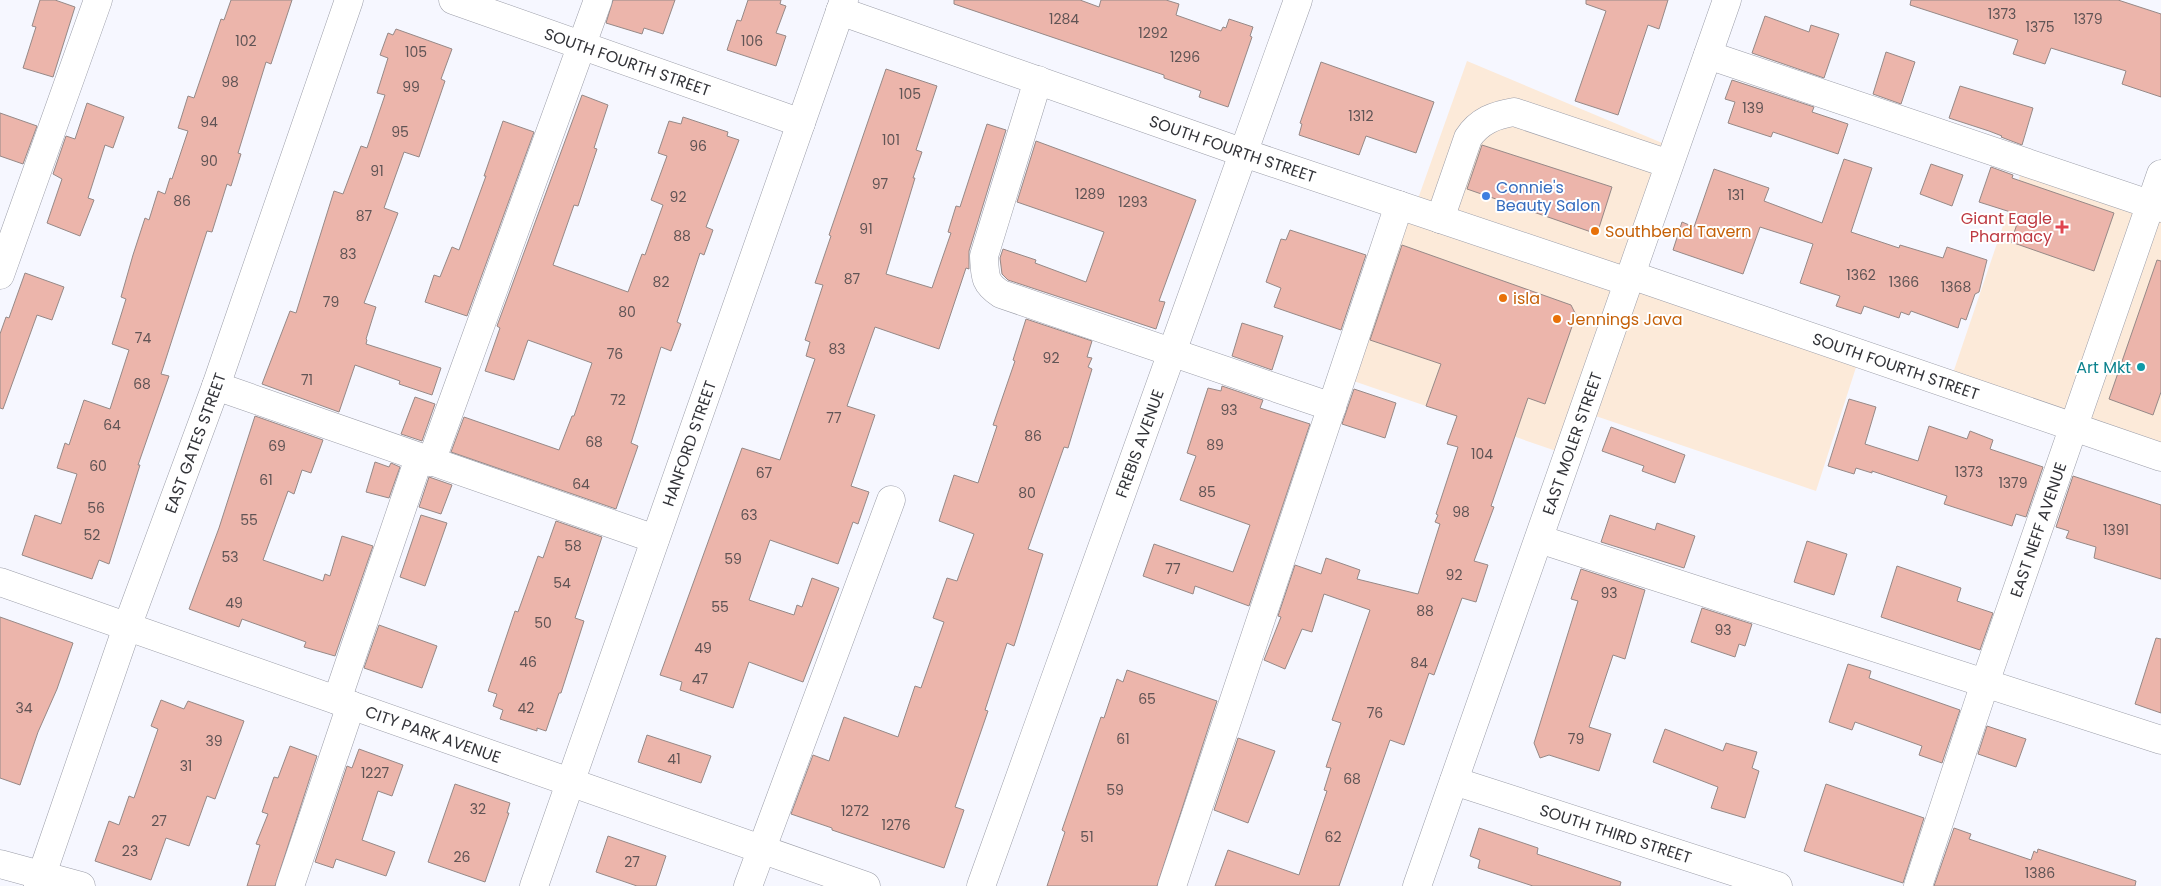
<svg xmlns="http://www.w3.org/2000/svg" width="2161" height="886" viewBox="0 0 2161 886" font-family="Poppins,sans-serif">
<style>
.commercial{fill:#fcead9}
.building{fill:#ecb5ab;stroke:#968987}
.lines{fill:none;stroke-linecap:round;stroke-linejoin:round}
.minor-casing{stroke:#9b9da8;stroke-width:29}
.minor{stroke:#fff;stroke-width:28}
.shop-dot{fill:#3f7fe0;stroke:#fff;stroke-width:2}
.health-dot{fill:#e0444e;stroke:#fff;stroke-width:2}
.food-dot{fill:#e8710a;stroke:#fff;stroke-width:2}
.culture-dot{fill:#0f9aa8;stroke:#fff;stroke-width:2}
.labels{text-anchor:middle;stroke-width:4;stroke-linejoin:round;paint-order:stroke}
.number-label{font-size:14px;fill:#605455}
.street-label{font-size:16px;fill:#323338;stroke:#fff}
.shop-label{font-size:16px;fill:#366cbe;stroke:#fff;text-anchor:start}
.health-label{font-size:16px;fill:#be3a42;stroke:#fff;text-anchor:end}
.food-label{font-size:16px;fill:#c56008;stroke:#fff;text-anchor:start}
.culture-label{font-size:16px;fill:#0d838f;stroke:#fff;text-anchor:end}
</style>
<rect width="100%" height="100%" fill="#f6f7ff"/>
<!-- commercial -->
<g class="commercial">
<polygon points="1467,61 1667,145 1623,273 1860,355 1816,491 1578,410 1562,453 1339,376 1396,204 1414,210"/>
<polygon points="2026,158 2161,204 2161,451 1951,379"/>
</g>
<!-- building -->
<g class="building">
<polygon points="40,0 55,0 75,7 53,77 23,68 36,27 32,26"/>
<polygon points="231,0 292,0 271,64 266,62 238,153 241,154 231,186 227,184 212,232 207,231 161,374 169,376 138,465 140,465 109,564 99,560 92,579 22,555 35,515 61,524 77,474 57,468 65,443 69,445 84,400 110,409 129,350 112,344 126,299 121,297 133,255 145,218 149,220 158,191 165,194 170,178 172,179 188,131 178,128 188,96 194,98 221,19 224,20"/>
<polygon points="613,0 675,0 663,34 644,28 642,34 606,23"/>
<polygon points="748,0 781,0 780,4 786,6 776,33 786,36 776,66 727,50 737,20 741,21"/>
<polygon points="954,0 1080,0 1099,7 1101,0 1166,0 1179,4 1176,15 1221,31 1223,27 1226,28 1229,19 1253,27 1250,36 1252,37 1228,107 1199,97 1201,91 1164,78 1164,75 954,4"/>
<polygon points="1586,0 1668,0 1659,29 1648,25 1618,115 1575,101 1606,11 1586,4"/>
<polygon points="1911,0 2118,0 2161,14 2161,97 2122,84 2126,71 2051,48 2045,64 2013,54 2018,40 1910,5"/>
<polygon points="1765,16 1809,32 1811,25 1839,34 1824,78 1752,53"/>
<polygon points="396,29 452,49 441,79 445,81 419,157 404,152 384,208 398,213 364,303 376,307 366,339 367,340 366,344 441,368 432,395 399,384 400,381 355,365 339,412 262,384 290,311 296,313 334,191 343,194 361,146 367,148 385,95 377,93 388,58 380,55 388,33 393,35"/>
<polygon points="1886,52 1915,62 1901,104 1873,94"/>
<polygon points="1321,62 1434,102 1416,153 1366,136 1359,155 1299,135 1302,124 1300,123"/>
<polygon points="886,69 937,86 916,150 922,152 913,178 915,178 886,274 932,288 951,233 948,232 956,206 960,207 987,124 1006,130 969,251 969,269 966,268 939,349 875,327 847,406 875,415 851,486 869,492 858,524 853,522 838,564 770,540 749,600 794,615 797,605 802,607 812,578 839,588 803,682 749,662 733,708 680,690 682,682 660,675 742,448 780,460 815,359 806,356 810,342 805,340 823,285 815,283 831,236 829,235"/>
<polygon points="1732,80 1814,107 1812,112 1848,124 1838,154 1773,132 1771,137 1728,123 1735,102 1725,99"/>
<polygon points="1960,86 2033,108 2022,145 2001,137 2002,136 1989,131 1949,118"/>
<polygon points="582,95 608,105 594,148 597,149 578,206 574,205 553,265 628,292 642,254 645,255 663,205 651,200 667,156 658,153 669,121 681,124 683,117 728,132 727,136 739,140 706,227 713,230 704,255 700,253 677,322 681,324 671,351 661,347 631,443 638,446 616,509 451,452 464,417 559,450 572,416 574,416 592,363 528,340 514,380 485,371 500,328 497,326"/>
<polygon points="87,103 124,117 113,148 105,145 88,198 94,200 80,236 47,223 62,179 53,174 66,136 75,139"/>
<polygon points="0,113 37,126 23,164 0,156"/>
<polygon points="503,121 534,132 467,316 425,302 434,275 440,277 452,247 459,250 486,176 484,176"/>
<polygon points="1036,141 1196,200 1159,301 1165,302 1156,329 1008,280 1002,274 1000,258 1003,249 1036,260 1035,263 1086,282 1104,232 1017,202"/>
<polygon points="1482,145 1612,187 1597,234 1467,189"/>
<polygon points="1844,159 1872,168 1851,232 1899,248 1900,245 1943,258 1947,247 1987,260 1979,292 1975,294 1966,320 1961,318 1958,328 1911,311 1909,315 1901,312 1899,318 1864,306 1861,314 1836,306 1840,296 1800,283 1813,244 1760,227 1743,274 1673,250 1682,222 1694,227 1714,169 1769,188 1764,201 1822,223"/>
<polygon points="1931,164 1963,175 1952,206 1920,194"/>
<polygon points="1991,167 2013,175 2012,178 2114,213 2094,271 2011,242 2020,215 1979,202"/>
<polygon points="1290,230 1366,255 1341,330 1274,307 1281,288 1266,282 1281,239 1286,240"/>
<polygon points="1402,245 1571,305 1576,315 1545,404 1528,398 1491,506 1494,507 1474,561 1488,565 1476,602 1462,598 1434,675 1429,673 1404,745 1390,740 1339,886 1215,886 1228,850 1299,875 1327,791 1324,790 1331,768 1326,767 1341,723 1332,720 1370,610 1324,594 1312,632 1302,629 1285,669 1264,660 1281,617 1278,616 1295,565 1321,574 1326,558 1360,570 1357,579 1418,594 1440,524 1435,522 1438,515 1436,514 1458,447 1447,444 1457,416 1426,406 1441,364 1370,340"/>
<polygon points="2157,260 2161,261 2161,392 2153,415 2109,399"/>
<polygon points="25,273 64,287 52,320 37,315 3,409 0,408 0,334 6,317 9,318"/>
<polygon points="1026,319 1092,341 1087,357 1092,358 1088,367 1092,369 1068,448 1064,447 1028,549 1043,554 1014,646 1007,643 985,710 988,711 955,807 964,810 944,868 832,830 832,828 791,814 813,755 829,761 844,717 898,737 915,686 921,688 944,622 933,618 947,578 957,581 974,534 939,521 954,475 978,483 997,426 993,425 1015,361 1013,360"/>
<polygon points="1242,323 1283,336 1272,370 1232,356"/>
<polygon points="1222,386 1263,400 1260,408 1310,424 1249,606 1195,586 1193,594 1143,576 1154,544 1233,572 1250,525 1180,500 1196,456 1187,453 1208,388 1221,391"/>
<polygon points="1354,389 1396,403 1385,438 1342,424"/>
<polygon points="415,397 435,404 422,441 401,434"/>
<polygon points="1849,399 1876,407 1865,444 1918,461 1929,426 1967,439 1970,431 1993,440 1990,449 2043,467 2026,517 2016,514 2012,526 1944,504 1947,496 1872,471 1872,473 1856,468 1854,474 1828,466"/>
<polygon points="255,416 323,440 311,473 302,470 294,494 288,491 263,560 323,581 325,574 330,576 342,536 373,546 335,656 304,647 306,642 242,619 239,627 189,609 219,528"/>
<polygon points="1611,427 1685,455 1675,483 1642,471 1644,466 1602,451"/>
<polygon points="375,462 389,467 391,463 400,467 389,498 366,492"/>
<polygon points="2073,476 2161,505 2161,579 2094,558 2096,547 2066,538 2069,531 2056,527"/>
<polygon points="429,477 452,485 441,514 419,507"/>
<polygon points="421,515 447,523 425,586 400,577"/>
<polygon points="1610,515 1655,530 1657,523 1695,536 1684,568 1601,542"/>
<polygon points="556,521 602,537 575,618 584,621 561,693 559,693 546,731 537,728 537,731 500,719 503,710 493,706 497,694 488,691 515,611 518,612 538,556 543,558"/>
<polygon points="1807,541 1847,554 1834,595 1794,582"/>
<polygon points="1897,566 1961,588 1957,601 1993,613 1980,650 1881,617"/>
<polygon points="1581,569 1645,590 1625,659 1613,655 1589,727 1611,734 1599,771 1549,755 1540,758 1534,743 1578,601 1571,599"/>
<polygon points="1702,608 1752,624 1745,646 1739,644 1735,657 1691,642"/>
<polygon points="0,617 73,643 57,689 38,732 20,785 0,778"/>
<polygon points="379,625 437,646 422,688 364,668"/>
<polygon points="2156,638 2161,639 2161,713 2135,704"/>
<polygon points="1848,664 1871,671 1869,678 1960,710 1942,763 1919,755 1922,746 1855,722 1852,730 1829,722"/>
<polygon points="1127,670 1217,701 1157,886 1047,886 1065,832 1062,830 1101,717 1104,718 1117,679 1123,682"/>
<polygon points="161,700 184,709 188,701 244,721 215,799 207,796 189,846 166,838 151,880 95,861 109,821 119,825 129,796 134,798 158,729 151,726"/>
<polygon points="1987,726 2026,739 2016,767 1978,754"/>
<polygon points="1665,729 1723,751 1726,743 1757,752 1752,768 1759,771 1745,818 1711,808 1718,787 1653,762"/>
<polygon points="647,735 711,756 701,783 638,762"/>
<polygon points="1238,738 1275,751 1248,823 1214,810"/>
<polygon points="290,746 317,756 275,886 247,886 260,845 256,844 268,814 262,812 274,777 278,778"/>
<polygon points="359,749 403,765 392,796 378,791 362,840 395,852 386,876 336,859 333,868 315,862 347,766 352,768"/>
<polygon points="455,784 510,803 507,813 509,813 485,882 428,862"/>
<polygon points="1826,784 1924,818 1903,883 1804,851"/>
<polygon points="1479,828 1538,848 1537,854 1621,882 1620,886 1533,886 1478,868 1480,860 1470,856"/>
<polygon points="1954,828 1971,834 1969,839 2031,860 2034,851 2037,853 2038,849 2136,881 2135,886 1934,886"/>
<polygon points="608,836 666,856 656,886 637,886 596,872"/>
</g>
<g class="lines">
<defs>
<g id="minor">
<path id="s1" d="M453,0l348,123"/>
<path id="s2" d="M840,11l404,142 384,129"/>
<polyline points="1708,55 2161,208"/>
<path d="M1038,80l-54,176c1,20 0,27 17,38l331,113"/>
<path d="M1440,219l28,-81c11,-17 27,-23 46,-26l155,52"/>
<polyline points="0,275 98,0"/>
<path id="s3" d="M1631,275l530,182"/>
<polyline points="216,386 655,539"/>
<polyline points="431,462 598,0"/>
<polyline points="1539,539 2161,740"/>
<path id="s4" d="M0,582l866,304"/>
<polyline points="337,700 419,458"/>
<path id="s5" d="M1454,781l324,105"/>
<polyline points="0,864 81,886"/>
<path id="s6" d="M38,886l89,-259 89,-241 133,-386"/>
<polyline points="290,886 351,705"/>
<path id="s7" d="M534,886l310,-886"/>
<polyline points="748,886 891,500"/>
<path id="s8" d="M981,886l317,-886"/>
<polyline points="1172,886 1399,205"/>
<path id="s9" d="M1417,886l310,-886"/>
<path id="s10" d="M1918,886l67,-203 176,-509"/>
</g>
</defs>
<!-- minor casing -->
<use href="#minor" class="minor-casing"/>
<!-- minor -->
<use href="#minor" class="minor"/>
</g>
<!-- markers -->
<circle class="shop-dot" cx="1486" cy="196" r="5"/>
<path class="health-dot" d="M2059.5 219.5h5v5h5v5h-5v5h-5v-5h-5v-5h5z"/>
<g class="food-dot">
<circle cx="1595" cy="231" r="5"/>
<circle cx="1503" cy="298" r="5"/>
<circle cx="1557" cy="319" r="5"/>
</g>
<circle class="culture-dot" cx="2141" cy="367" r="5"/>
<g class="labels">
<!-- number labels -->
<g class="number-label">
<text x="2002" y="19">1373</text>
<text x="1064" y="24">1284</text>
<text x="2088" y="24">1379</text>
<text x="2040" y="32">1375</text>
<text x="1153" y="38">1292</text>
<text x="246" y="46">102</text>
<text x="752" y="46">106</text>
<text x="416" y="57">105</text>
<text x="1185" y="62">1296</text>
<text x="230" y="87">98</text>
<text x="411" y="92">99</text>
<text x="910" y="99">105</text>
<text x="1753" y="113">139</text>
<text x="1361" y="121">1312</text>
<text x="209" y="127">94</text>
<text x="400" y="137">95</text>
<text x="891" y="145">101</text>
<text x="698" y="151">96</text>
<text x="209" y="166">90</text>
<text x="377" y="176">91</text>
<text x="880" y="189">97</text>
<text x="1090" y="199">1289</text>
<text x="1736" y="200">131</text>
<text x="678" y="202">92</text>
<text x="182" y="206">86</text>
<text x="1133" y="207">1293</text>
<text x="364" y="221">87</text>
<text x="866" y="234">91</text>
<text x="682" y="241">88</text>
<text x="348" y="259">83</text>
<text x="1861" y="280">1362</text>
<text x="852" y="284">87</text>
<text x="661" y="287">82</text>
<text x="1904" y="287">1366</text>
<text x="1956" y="292">1368</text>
<text x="331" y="307">79</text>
<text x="627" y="317">80</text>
<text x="143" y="343">74</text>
<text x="837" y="354">83</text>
<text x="615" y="359">76</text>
<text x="1051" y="363">92</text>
<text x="307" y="385">71</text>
<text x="142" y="389">68</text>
<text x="618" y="405">72</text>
<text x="1229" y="415">93</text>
<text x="834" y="423">77</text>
<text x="112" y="430">64</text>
<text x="1033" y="441">86</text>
<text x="594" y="447">68</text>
<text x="1215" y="450">89</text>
<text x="277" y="451">69</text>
<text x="1482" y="459">104</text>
<text x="98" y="471">60</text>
<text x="1969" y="477">1373</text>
<text x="764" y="478">67</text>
<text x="266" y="485">61</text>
<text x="2013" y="488">1379</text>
<text x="581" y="489">64</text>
<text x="1207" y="497">85</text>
<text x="1027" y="498">80</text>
<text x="96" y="513">56</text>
<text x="1461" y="517">98</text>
<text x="749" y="520">63</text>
<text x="249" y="525">55</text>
<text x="2116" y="535">1391</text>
<text x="92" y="540">52</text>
<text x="573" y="551">58</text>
<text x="230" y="562">53</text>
<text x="733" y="564">59</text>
<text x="1173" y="574">77</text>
<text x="1454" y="580">92</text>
<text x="562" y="588">54</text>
<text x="1609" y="598">93</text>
<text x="234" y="608">49</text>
<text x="720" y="612">55</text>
<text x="1425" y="616">88</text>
<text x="543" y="628">50</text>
<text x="1723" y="635">93</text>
<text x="703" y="653">49</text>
<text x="528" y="667">46</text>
<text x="1419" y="668">84</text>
<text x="700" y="684">47</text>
<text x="1147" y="704">65</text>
<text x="24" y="713">34</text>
<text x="526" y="713">42</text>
<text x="1375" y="718">76</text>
<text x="1123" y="744">61</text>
<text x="1576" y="744">79</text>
<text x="214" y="746">39</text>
<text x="674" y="764">41</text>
<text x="186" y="771">31</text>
<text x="375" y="778">1227</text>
<text x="1352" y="784">68</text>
<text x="1115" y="795">59</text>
<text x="478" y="814">32</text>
<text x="855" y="816">1272</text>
<text x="159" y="826">27</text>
<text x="896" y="830">1276</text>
<text x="1087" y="842">51</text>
<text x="1333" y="842">62</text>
<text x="130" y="856">23</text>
<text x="462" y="862">26</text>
<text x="632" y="867">27</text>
<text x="2040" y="878">1386</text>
</g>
<!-- street labels -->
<g class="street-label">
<text dy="6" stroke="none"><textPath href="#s1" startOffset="185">SOUTH FOURTH STREET</textPath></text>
<text dy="6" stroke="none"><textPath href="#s2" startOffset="416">SOUTH FOURTH STREET</textPath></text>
<text dy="6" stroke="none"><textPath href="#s3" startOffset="280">SOUTH FOURTH STREET</textPath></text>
<text dy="6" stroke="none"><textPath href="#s6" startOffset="470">EAST GATES STREET</textPath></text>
<text dy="6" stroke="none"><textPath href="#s7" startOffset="469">HANFORD STREET</textPath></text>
<text dy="6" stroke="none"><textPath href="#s8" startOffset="470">FREBIS AVENUE</textPath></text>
<text dy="6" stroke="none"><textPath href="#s9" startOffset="469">EAST MOLER STREET</textPath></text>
<text dy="6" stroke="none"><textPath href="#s10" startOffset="376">EAST NEFF AVENUE</textPath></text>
<text dy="6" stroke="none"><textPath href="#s4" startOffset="459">CITY PARK AVENUE</textPath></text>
<text dy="6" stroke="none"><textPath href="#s5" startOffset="170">SOUTH THIRD STREET</textPath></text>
</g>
<!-- shop labels -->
<g class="shop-label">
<text x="1496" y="193">Connie's<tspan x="1496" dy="18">Beauty Salon</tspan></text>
</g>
<!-- health labels -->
<g class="health-label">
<text x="2052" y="224">Giant Eagle<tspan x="2052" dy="18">Pharmacy</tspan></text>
</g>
<!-- food labels -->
<g class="food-label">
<text x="1605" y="237">Southbend Tavern</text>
<text x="1513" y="304">isla</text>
<text x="1567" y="325">Jennings Java</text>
</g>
<!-- culture labels -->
<g class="culture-label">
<text x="2131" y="373">Art Mkt</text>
</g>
</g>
</svg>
